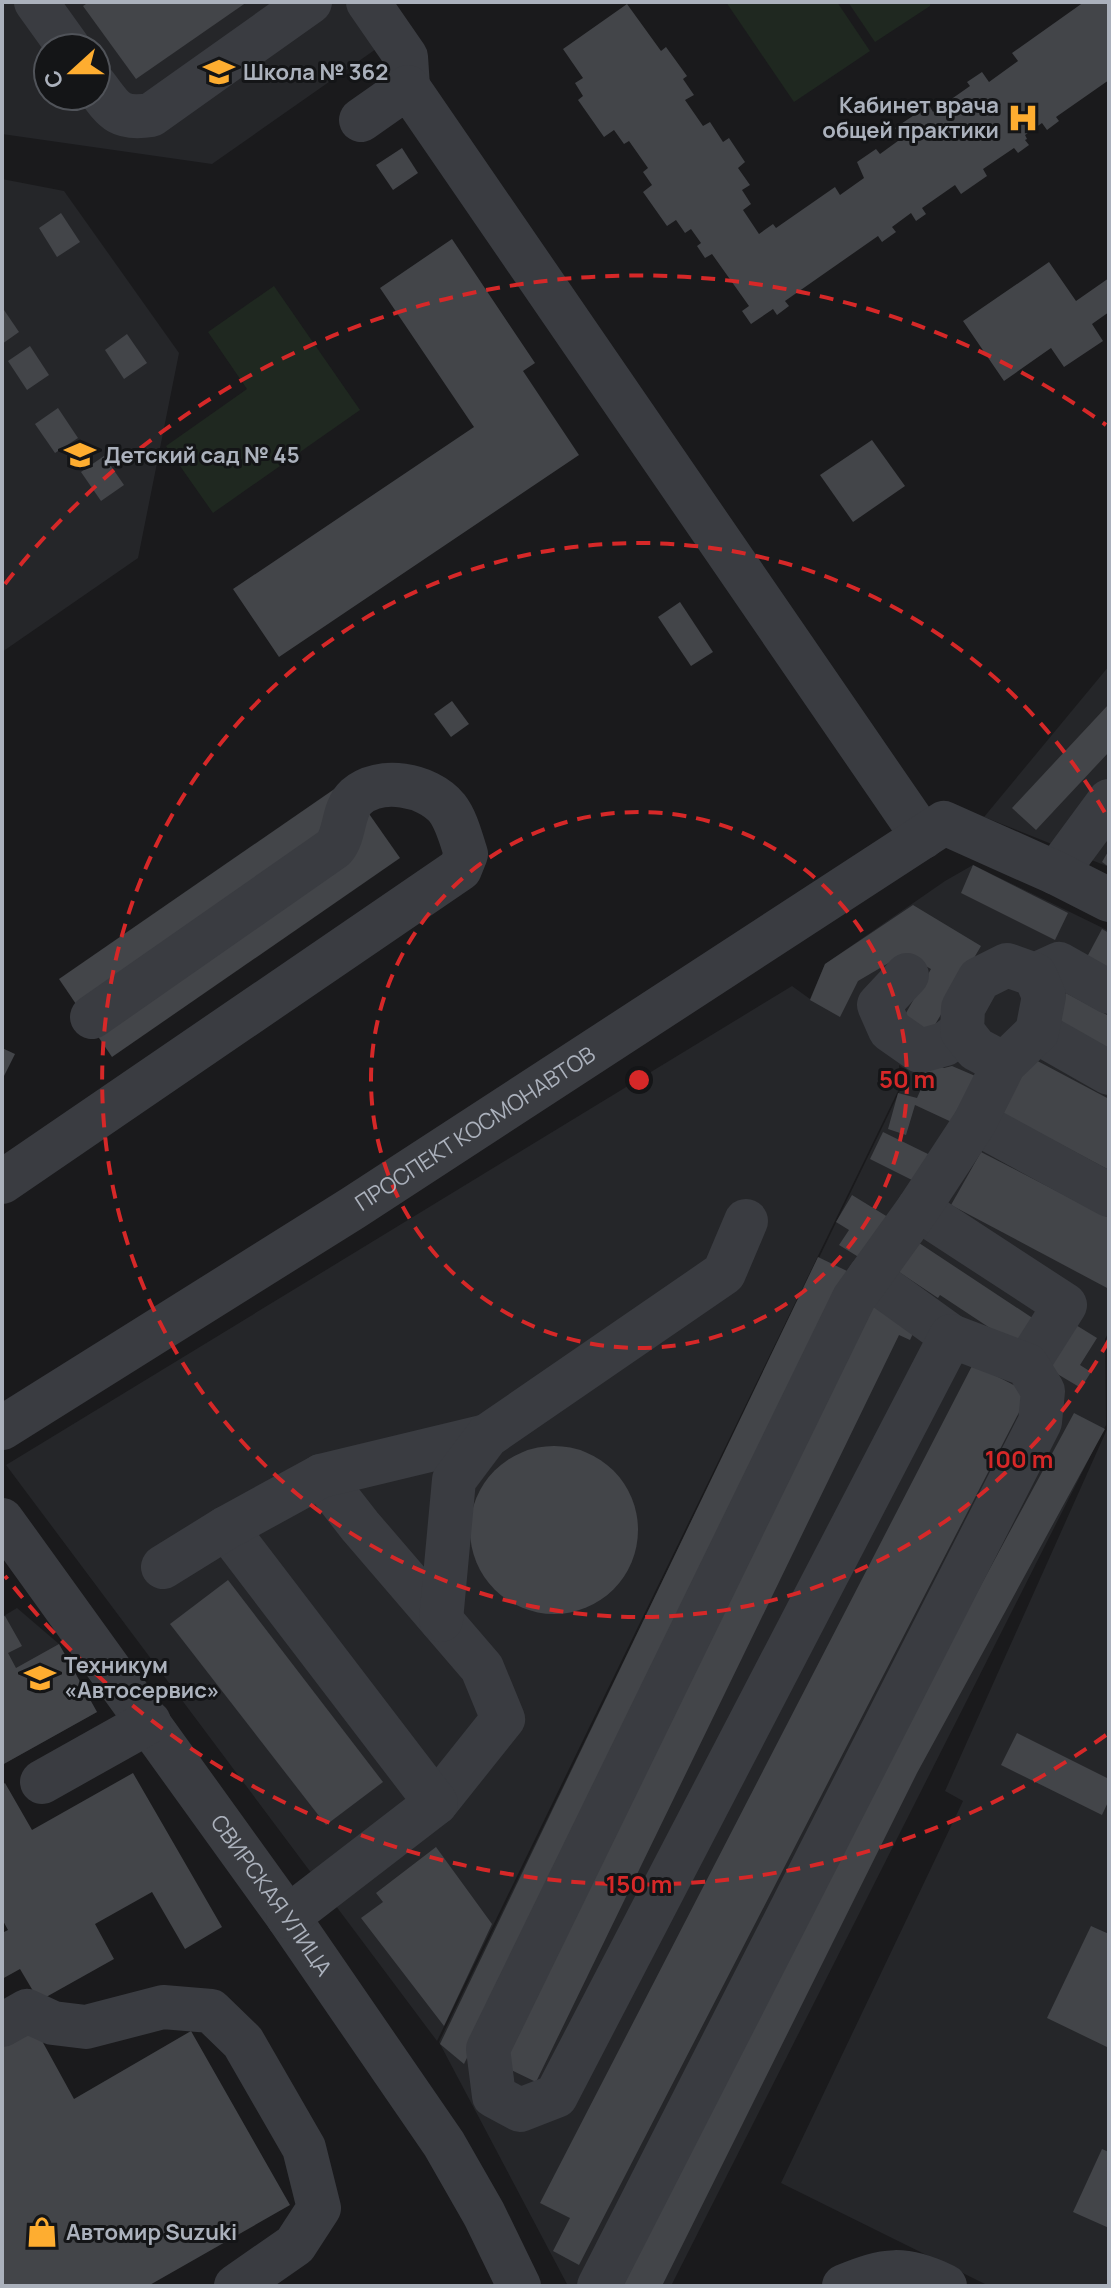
<svg xmlns="http://www.w3.org/2000/svg" width="1111" height="2288" viewBox="0 0 1111 2288" font-family="Manrope,sans-serif">
<style>
.built{fill:#252629;fill-rule:evenodd}
.green{fill:#1f2820}
.building{fill:#434549}
.lines{fill:none;stroke-linecap:round;stroke-linejoin:round}
.minor{stroke:#3a3c41;stroke-width:44}
.ring{fill:none;stroke:#d62828;stroke-width:4;stroke-dasharray:14 10}
.labels{text-anchor:middle;stroke-width:6;stroke-linejoin:round;paint-order:stroke}
.poi-label{font-size:22px;font-weight:bold;fill:#abb1bc;stroke:#141517;text-anchor:start}
.street-label{font-size:22px;fill:#abb1bc;stroke:#141517}
.centre{fill:#d62828;stroke:#141517;stroke-width:4}
.ring-label{font-size:24px;text-anchor:middle;font-weight:bold;fill:#d62828;stroke:#141517;stroke-width:6;stroke-linejoin:round;paint-order:stroke}
</style>
<rect width="100%" height="100%" fill="#1a1a1c"/>
<!-- built -->
<g class="built">
<path d="M2,2h386l18,26 -194,136 -210,-30zM48,48h48v48h-48z"/>
<polygon points="2,179 64,191 179,353 138,558 2,652"/>
<polygon points="1109,666 1109,867 984,817"/>
<polygon points="973,865 1109,931 1109,1332 1105,1339 1106,1425 671,2286 568,2286 439,2042 909,1072 899,1065 900,1087 437,2041 6,1465 792,986 810,999 825,964 945,881"/>
<polygon points="1108,1427 1109,2286 989,2286 781,2183 963,1801 945,1791"/>
<polygon points="17,1608 59,1644 97,1712 2,1765 2,1617"/>
</g>
<!-- green -->
<g class="green">
<polygon points="726,2 837,2 870,51 794,102"/>
<polygon points="848,2 930,2 930,6 875,42"/>
<polygon points="274,286 360,410 213,513 166,446 247,389 208,332"/>
</g>
<!-- building -->
<g class="building">
<polygon points="89,2 247,2 136,79 83,6"/>
<polygon points="1084,2 1109,2 1109,80 1056,117 1059,121 1047,130 1042,123 1025,135 1027,139 1025,140 1029,145 1018,153 1014,148 983,169 987,176 961,194 955,185 922,208 926,214 916,221 911,213 892,227 896,232 882,242 878,236 785,301 789,306 777,315 773,309 751,324 742,311 749,306 712,254 705,258 697,246 701,243 691,229 685,233 676,220 667,226 643,192 652,185 643,172 648,168 629,141 624,144 614,130 604,137 578,100 583,96 575,83 583,78 563,49 627,4 661,51 666,47 687,76 683,79 694,95 685,100 703,126 710,122 723,142 729,138 745,162 738,168 750,185 742,190 751,204 743,210 759,234 773,224 776,228 835,187 840,195 864,178 857,162 876,149 880,154 902,138 895,128 929,105 933,112 970,86 967,82 982,72 989,82 1018,61 1012,53"/>
<polygon points="402,148 418,173 393,190 376,165"/>
<polygon points="61,213 80,242 57,257 39,228"/>
<polygon points="452,239 535,363 523,371 579,455 279,657 233,589 474,427 380,288"/>
<polygon points="1049,262 1076,301 1109,278 1109,312 1092,324 1103,341 1064,367 1051,348 1004,381 963,321"/>
<polygon points="2,307 19,332 2,344"/>
<polygon points="127,334 147,363 124,379 105,350"/>
<polygon points="30,346 49,375 27,390 8,361"/>
<polygon points="58,408 78,438 55,453 35,424"/>
<polygon points="872,440 905,486 853,522 820,475"/>
<polygon points="104,456 124,485 101,501 81,472"/>
<polygon points="680,602 713,652 691,666 658,617"/>
<polygon points="452,701 469,724 451,737 434,714"/>
<polygon points="1109,704 1109,752 1036,830 1012,808"/>
<polygon points="346,781 400,858 112,1057 59,979"/>
<polygon points="1109,850 1109,867 1102,862"/>
<polygon points="973,865 1068,913 1055,940 961,893"/>
<polygon points="913,905 981,946 929,1035 902,1020 931,969 904,954 858,981 840,1017 810,1000 825,964"/>
<polygon points="1102,929 1109,933 1109,969 1087,957"/>
<polygon points="1066,993 1109,1016 1109,1050 1052,1019"/>
<polygon points="2,1048 15,1054 2,1080"/>
<polygon points="1030,1057 1109,1099 1109,1170 1000,1112"/>
<polygon points="927,1060 944,1068 952,1066 980,1078 958,1125 915,1105 906,1135 888,1129 898,1093 917,1098 921,1089 916,1087"/>
<polygon points="883,1132 930,1155 916,1182 870,1159"/>
<polygon points="981,1152 1109,1218 1109,1289 951,1205"/>
<polygon points="852,1195 896,1222 870,1264 839,1245 849,1230 836,1222"/>
<polygon points="913,1239 1034,1319 1014,1349 999,1334 940,1295 938,1298 893,1268"/>
<polygon points="818,1257 847,1271 464,2064 440,2044"/>
<polygon points="874,1304 917,1325 910,1340 899,1335 536,2082 503,2066"/>
<polygon points="1071,1322 1097,1338 1080,1365 1091,1372 1081,1388 1049,1369"/>
<polygon points="973,1364 1029,1393 579,2265 553,2251 570,2218 540,2203"/>
<polygon points="1074,1413 1105,1429 917,1773 662,2286 623,2286 889,1755"/>
<circle cx="554" cy="1530" r="84"/>
<polygon points="228,1580 383,1782 326,1825 170,1624"/>
<polygon points="5,1616 22,1646 8,1653 16,1668 59,1644 97,1712 2,1765 2,1617"/>
<polygon points="1017,1733 1109,1779 1109,1800 1102,1815 1001,1765"/>
<polygon points="133,1773 222,1927 185,1949 152,1892 95,1924 114,1959 39,2001 20,1969 2,1979 2,1933 8,1930 2,1919 2,1785 5,1783 32,1830"/>
<polygon points="436,1847 492,1924 444,2026 361,1918 383,1902 376,1893"/>
<polygon points="1091,1926 1109,1934 1109,2048 1047,2018"/>
<polygon points="35,2028 74,2099 191,2031 290,2205 148,2286 2,2286 2,2046"/>
<polygon points="1102,2149 1109,2152 1109,2228 1073,2212"/>
</g>
<g class="lines">
<!-- minor -->
<g class="minor">
<polyline points="36,2 69,48"/>
<polyline points="368,2 406,57 408,87"/>
<path d="M96,86c18,25 23,34 55,29l159,-113"/>
<polyline points="361,120 408,87 923,837"/>
<polyline points="1056,873 1109,801"/>
<polyline points="907,975 879,1005 890,1030 920,1051 945,1044 962,1031"/>
<polyline points="1035,975 1059,964 1109,992"/>
<polyline points="1037,1032 1109,1073"/>
<polyline points="975,1122 1109,1195"/>
<path d="M2,1182l458,-313 6,-15c-5,-15 -9,-33 -19,-46 -20,-24 -67,-32 -91,-11 -14,13 -10,37 -22,51l-242,169"/>
<polyline points="918,1209 1065,1305 1027,1365"/>
<polyline points="869,1277 951,1336"/>
<path id="s1" d="M2,1428l351,-220 591,-385 112,50 53,27"/>
<polyline points="321,1476 360,1526 482,1668 503,1719 436,1803"/>
<path id="s2" d="M2,1520l286,397 156,227 40,70 35,72"/>
<polyline points="226,1528 436,1803 288,1917"/>
<polyline points="163,1567 226,1528 321,1476 487,1436"/>
<polyline points="441,1620 454,1480 487,1436 724,1273 746,1221"/>
<polyline points="42,1782 149,1722"/>
<polyline points="2,2025 27,2011 53,2023 86,2027 163,2007 211,2011 243,2042 304,2148 319,2208 295,2245 236,2286"/>
<polyline points="599,2286 1040,1422 1043,1391 1027,1365 951,1336 556,2096 520,2110 494,2096 488,2049 854,1298 918,1209 975,1122 1004,1064 1037,1032 1044,996 1035,975 1007,965 979,979 963,1008 962,1031 976,1049 1004,1064"/>
<path d="M844,2286c41,-17 60,-20 101,0"/>
</g>
</g>
<!-- distance rings -->
<g class="ring">
<circle cx="639" cy="1080" r="268"/>
<path d="M1109 1340A537 537 0 1 1 1109 820"/>
<path d="M1106 1735A805 805 0 0 1 5 1576M5 584A805 805 0 0 1 1106 425"/>
</g>
<!-- icons -->
<defs>
<symbol id="school-bare" viewBox="-9 -9 18 18"><path d="M0-5L7-2L0 1L-7-2ZM-4 1L0 2.5L4 1V4Q0 6-4 4Z" fill="#fead30" stroke="#141517" stroke-width="2.5" paint-order="stroke"/></symbol>
<symbol id="hospital-bare" viewBox="-9 -9 18 18"><path d="M-5-5h3v3.5h4V-5h3V5h-3V1.5h-4V5h-3Z" fill="#fead30" stroke="#141517" stroke-width="2.5" paint-order="stroke"/></symbol>
<symbol id="university-bare" viewBox="-9 -9 18 18"><path d="M0-5L7-2L0 1L-7-2ZM-4 1L0 2.5L4 1V4Q0 6-4 4Z" fill="#fead30" stroke="#141517" stroke-width="2.5" paint-order="stroke"/></symbol>
<symbol id="shop-bare" viewBox="-9 -9 18 18"><path d="M-5-2.5h2.3a2.7 3.5 0 0 1 5.4 0H5L5.5 6h-11ZM-1.5-2.5h3a1.5 2.3 0 0 0-3 0Z" fill="#fead30" stroke="#141517" stroke-width="2.5" paint-order="stroke"/></symbol>
</defs>
<g fill-rule="evenodd">
<use href="#school-bare" x="197" y="50" width="44" height="44"/>
<use href="#hospital-bare" x="1001" y="96" width="44" height="44"/>
<use href="#school-bare" x="58" y="433" width="44" height="44"/>
<use href="#university-bare" x="18" y="1656" width="44" height="44"/>
<use href="#shop-bare" x="20" y="2210" width="44" height="44"/>
</g>
<g class="labels">
<!-- poi labels -->
<g class="poi-label">
<text x="243" y="80">Школа № 362</text>
<text x="999" y="113" text-anchor="end">Кабинет врача<tspan x="999" dy="25">общей практики</tspan></text>
<text x="104" y="463">Детский сад № 45</text>
<text x="64" y="1673">Техникум<tspan x="64" dy="25">«Автосервис»</tspan></text>
<text x="66" y="2240">Автомир Suzuki</text>
</g>
<!-- street labels -->
<g class="street-label">
<text dy="8" stroke="none"><textPath href="#s1" startOffset="560">ПРОСПЕКТ КОСМОНАВТОВ</textPath></text>
<text dy="8" stroke="none"><textPath href="#s2" startOffset="462">СВИРСКАЯ УЛИЦА</textPath></text>
</g>
</g>
<circle cx="639" cy="1080" r="12" class="centre"/>
<g class="ring-label">
<text x="907" y="1088">50 m</text>
<text x="1019" y="1468">100 m</text>
<text x="639" y="1893">150 m</text>
</g>
<!-- border -->
<rect width="1111" height="2288" fill="none" stroke="#abb1bc" stroke-width="8"/>
<!-- north arrow -->
<g transform="translate(72 72) rotate(249)"><circle r="38" fill="#141517" stroke="#505359" stroke-width="2"/>
<path d="M0-6L14 30L0 20L-14 30Z" fill="#fead30"/>
<text y="-12" font-size="22" font-weight="bold" text-anchor="middle" fill="#abb1bc">С</text>
</g>
</svg>
